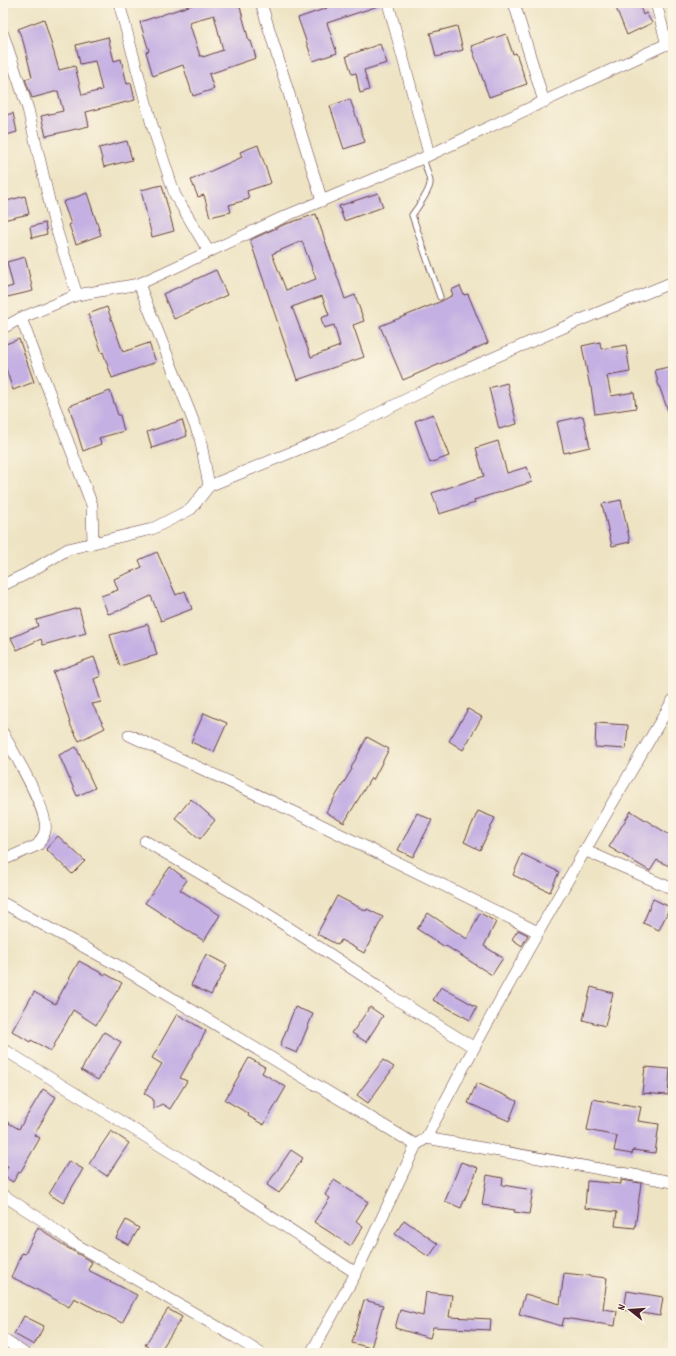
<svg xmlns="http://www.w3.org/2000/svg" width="676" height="1356" viewBox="0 0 676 1356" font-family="Dekko,sans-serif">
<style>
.building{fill:#c5b0e3;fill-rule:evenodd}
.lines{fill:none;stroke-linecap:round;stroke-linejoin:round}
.service-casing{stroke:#633d42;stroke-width:7}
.minor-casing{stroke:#633d42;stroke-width:12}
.service{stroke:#fff;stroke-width:5.5}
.minor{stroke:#fff;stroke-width:11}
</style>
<rect width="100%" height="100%" fill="#fcf5e5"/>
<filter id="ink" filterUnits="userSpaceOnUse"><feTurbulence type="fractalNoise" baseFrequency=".025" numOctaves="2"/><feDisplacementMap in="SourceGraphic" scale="8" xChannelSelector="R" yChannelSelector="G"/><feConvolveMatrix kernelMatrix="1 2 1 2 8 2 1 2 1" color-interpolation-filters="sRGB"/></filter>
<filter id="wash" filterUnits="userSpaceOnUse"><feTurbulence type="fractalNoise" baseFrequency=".012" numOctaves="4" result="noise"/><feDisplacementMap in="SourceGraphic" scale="16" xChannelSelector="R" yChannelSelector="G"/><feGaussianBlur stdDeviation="0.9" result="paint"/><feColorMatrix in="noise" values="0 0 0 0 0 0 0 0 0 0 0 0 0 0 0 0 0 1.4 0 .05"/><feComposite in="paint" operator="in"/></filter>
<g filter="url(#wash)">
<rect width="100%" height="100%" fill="#eee4c4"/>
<g id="blocks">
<!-- building -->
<g class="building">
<path d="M198,3h41l10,38h2l5,17 -47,16 5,15 -21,7 -10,-31 -30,11 -7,-24 3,-1 -9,-29zM214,15l9,35 -20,7v-1h-3l-11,-34z"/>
<polygon points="325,3 381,3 381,5 327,23 337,53 313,61 298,18 327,8"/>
<polygon points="614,3 639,3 643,15 646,13 652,23 627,35"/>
<polygon points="44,19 59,70 75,66 82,95 102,90 95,61 80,64 76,45 108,37 114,61 121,59 127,84 131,83 135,100 86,112 89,126 46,136 41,116 63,111 58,91 32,98 25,79 32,77 23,41 18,29"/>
<polygon points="457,26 463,50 436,57 430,33"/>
<polygon points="506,34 513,54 516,53 527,84 489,97 471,46"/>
<polygon points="380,44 387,63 364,70 369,90 360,93 356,73 352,74 346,56"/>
<polygon points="350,99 365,142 344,149 330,106"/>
<polygon points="13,113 17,132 3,136 3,116"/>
<polygon points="127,141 132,160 104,167 99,148"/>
<polygon points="258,145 271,183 247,191 249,199 229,205 231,212 210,217 204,195 198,197 191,180 242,157 240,152"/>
<polygon points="162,185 174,231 152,237 141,190"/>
<polygon points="87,193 101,235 76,244 69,225 71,224 63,202"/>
<polygon points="378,193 383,207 344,221 339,206"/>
<polygon points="25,196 29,214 3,220 3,202"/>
<path d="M316,214l29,85 10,-4 9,26 -11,4 11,32 -67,23 -47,-140 33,-15zM302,241l14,38 -30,11 -14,-36zM322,296l7,19 -8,3 3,10 10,-3 6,21 -29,11 -19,-50z"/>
<polygon points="45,223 47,234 32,238 30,227"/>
<polygon points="25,257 33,291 3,298 3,289 13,286 7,262"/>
<polygon points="216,270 227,295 174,319 163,294"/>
<polygon points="460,286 464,295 468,294 488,343 403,380 380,326 442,301 453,295 451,290"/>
<polygon points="107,307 123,352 149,343 156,362 112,378 103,352 102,353 88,314"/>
<polygon points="19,339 34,382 13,390 3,360 3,345"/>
<polygon points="600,342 601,349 626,345 630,372 607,376 611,396 634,392 636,408 595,414 591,387 590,387 582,346"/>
<polygon points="673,366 673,421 672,422 658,383 655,370"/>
<polygon points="507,383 517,424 499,429 489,388"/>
<polygon points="110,391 118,415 120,415 124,431 99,438 101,444 83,451 69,406"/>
<polygon points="433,414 449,456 430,463 415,421"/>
<polygon points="583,416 590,447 564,453 557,422"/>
<polygon points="182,420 187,436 152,448 147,432"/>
<polygon points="498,441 507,473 527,467 532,482 474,500 475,503 439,514 432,493 484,476 476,448"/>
<polygon points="621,500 630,542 612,546 602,504"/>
<polygon points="157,552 176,595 185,591 192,609 161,621 151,596 121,610 108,614 101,596 118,590 114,579 142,567 139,560"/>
<polygon points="79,608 86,633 43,645 41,639 17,650 11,638 38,626 36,620"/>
<polygon points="148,624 157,655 120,666 110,635"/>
<polygon points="94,657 101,676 94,679 101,702 92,704 105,728 79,741 71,726 60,691 53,672"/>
<polygon points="468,709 482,717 463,750 449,741"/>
<polygon points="204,713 227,723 214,752 191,742"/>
<polygon points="596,723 628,725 626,749 595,747"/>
<polygon points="367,737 389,749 373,780 371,778 344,823 326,812 352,769 351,768"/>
<polygon points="76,747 95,788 77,796 59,755"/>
<polygon points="191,799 215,820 200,839 175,818"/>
<polygon points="478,811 495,818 480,850 464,842"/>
<polygon points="631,811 673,837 673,868 657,860 650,871 609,847"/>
<polygon points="417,813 432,820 413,857 398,850"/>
<polygon points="58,836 85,861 72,874 46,849"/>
<polygon points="522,854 559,872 550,892 513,875"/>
<polygon points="170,867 187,880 180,890 220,915 204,941 145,903"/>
<polygon points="337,896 366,911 367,909 383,917 364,953 341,940 338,945 317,934"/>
<polygon points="653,899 670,907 659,930 643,923"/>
<polygon points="428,913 467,939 480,913 496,922 484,946 503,958 492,975 446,946 445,947 417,929"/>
<polygon points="518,930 528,935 522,946 512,939"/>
<polygon points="206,954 227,965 211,995 191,985"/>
<polygon points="79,961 105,975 106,974 122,983 96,1025 73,1010 51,1051 31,1040 30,1042 12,1031 34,992 55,1004"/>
<polygon points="441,987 477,1007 470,1020 433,1000"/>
<polygon points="591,987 613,993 605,1026 583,1020"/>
<polygon points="295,1007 313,1014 297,1053 280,1046"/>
<polygon points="370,1007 383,1016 366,1042 352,1033"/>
<polygon points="177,1014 206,1031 180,1078 187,1081 170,1109 162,1104 153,1109 153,1099 144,1093 162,1064 152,1058"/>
<polygon points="104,1032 121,1042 98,1080 81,1070"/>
<polygon points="249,1058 265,1067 262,1073 286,1087 264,1125 248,1116 249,1114 225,1100"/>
<polygon points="383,1060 394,1067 368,1103 357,1095"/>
<polygon points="645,1067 670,1069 668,1095 642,1093"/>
<polygon points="477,1083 517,1101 509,1121 468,1103"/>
<polygon points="43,1089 56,1097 34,1135 40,1138 20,1173 19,1172 13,1182 3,1176 8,1166 3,1163 3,1120 19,1129"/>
<polygon points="593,1099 623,1105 623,1104 641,1107 638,1121 659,1124 655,1153 633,1150 632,1154 614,1151 617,1136 587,1130"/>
<polygon points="111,1131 129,1143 107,1176 89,1164"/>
<polygon points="291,1150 303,1158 279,1193 267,1185"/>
<polygon points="69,1161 83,1169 63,1203 49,1194"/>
<polygon points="461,1162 478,1168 461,1208 445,1201"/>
<polygon points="487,1175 503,1178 502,1185 533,1190 529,1214 514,1212 515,1210 482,1205"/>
<polygon points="334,1180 368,1202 356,1221 363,1226 351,1246 314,1222 330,1198 325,1195"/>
<polygon points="621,1180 641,1183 635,1228 615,1226 617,1212 585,1208 587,1181 621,1184"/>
<polygon points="126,1220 139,1228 129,1245 116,1238"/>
<polygon points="404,1220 438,1244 429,1257 395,1234"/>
<polygon points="38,1227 66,1247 92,1262 88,1270 137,1295 122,1323 74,1298 69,1307 26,1284 11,1277 22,1253 25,1254"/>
<polygon points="564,1273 607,1278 603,1309 617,1311 615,1326 564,1318 562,1326 519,1314 525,1294 560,1304"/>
<polygon points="627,1291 663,1297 660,1316 624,1310"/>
<polygon points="426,1292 452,1295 449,1317 491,1319 490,1330 433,1327 430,1338 395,1328 400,1310 423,1316"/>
<polygon points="364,1300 383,1305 371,1348 352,1343"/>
<polygon points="168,1309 182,1317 159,1353 145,1345"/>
<polygon points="24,1316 44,1326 34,1345 14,1334"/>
</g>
</g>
</g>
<g filter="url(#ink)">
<use href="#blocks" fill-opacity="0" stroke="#633d42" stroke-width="1"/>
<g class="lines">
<defs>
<path id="service" d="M423,158c2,8 6,16 7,24 1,8 -13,26 -18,33l28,82"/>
<g id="minor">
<polyline points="119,3 152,125 175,195 209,252"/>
<polyline points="261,3 322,201"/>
<polyline points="388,3 429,154"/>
<polyline points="514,3 544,102"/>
<polyline points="656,3 667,45"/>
<polyline points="3,34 28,109 54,222 77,295"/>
<polyline points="21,318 92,505 93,543"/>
<polyline points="3,328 21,318 77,295 139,284 288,215 423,158 673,41"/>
<polyline points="209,486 341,432 463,371 583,319 673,282"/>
<polyline points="3,585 26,574 68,549 152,529 191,509 209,486 200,438 139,284"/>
<path d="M3,733c10,19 47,79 42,98 -1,5 -5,9 -7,14l-35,15"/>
<polyline points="129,735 307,818 538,932"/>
<polyline points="145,841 249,902 322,949 377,985 391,996 473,1047"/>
<polyline points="584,850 673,889"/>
<polyline points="3,903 117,965 416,1145"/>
<polyline points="3,1049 195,1167 356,1273"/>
<polyline points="426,1138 673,1182"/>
<polyline points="3,1195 42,1220 70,1241 235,1337 260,1353"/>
<polyline points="3,1339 24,1353"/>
<path d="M311,1353l45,-80 60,-128 10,-7c77,-148 161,-293 247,-438"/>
</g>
</defs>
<!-- service casing -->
<use href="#service" class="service-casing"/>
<!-- minor casing -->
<use href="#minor" class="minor-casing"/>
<!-- service -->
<use href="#service" class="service"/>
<!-- minor -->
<use href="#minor" class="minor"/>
</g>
</g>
<!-- margin -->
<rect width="676" height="1356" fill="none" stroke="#fcf5e5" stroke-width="16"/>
<!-- north arrow -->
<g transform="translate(630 1310) rotate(287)" stroke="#fcf5e5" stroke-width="3" paint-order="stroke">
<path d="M0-3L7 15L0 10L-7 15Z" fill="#4a1f2b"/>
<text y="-6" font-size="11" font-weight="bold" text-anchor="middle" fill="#4a1f2b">N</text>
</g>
</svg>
